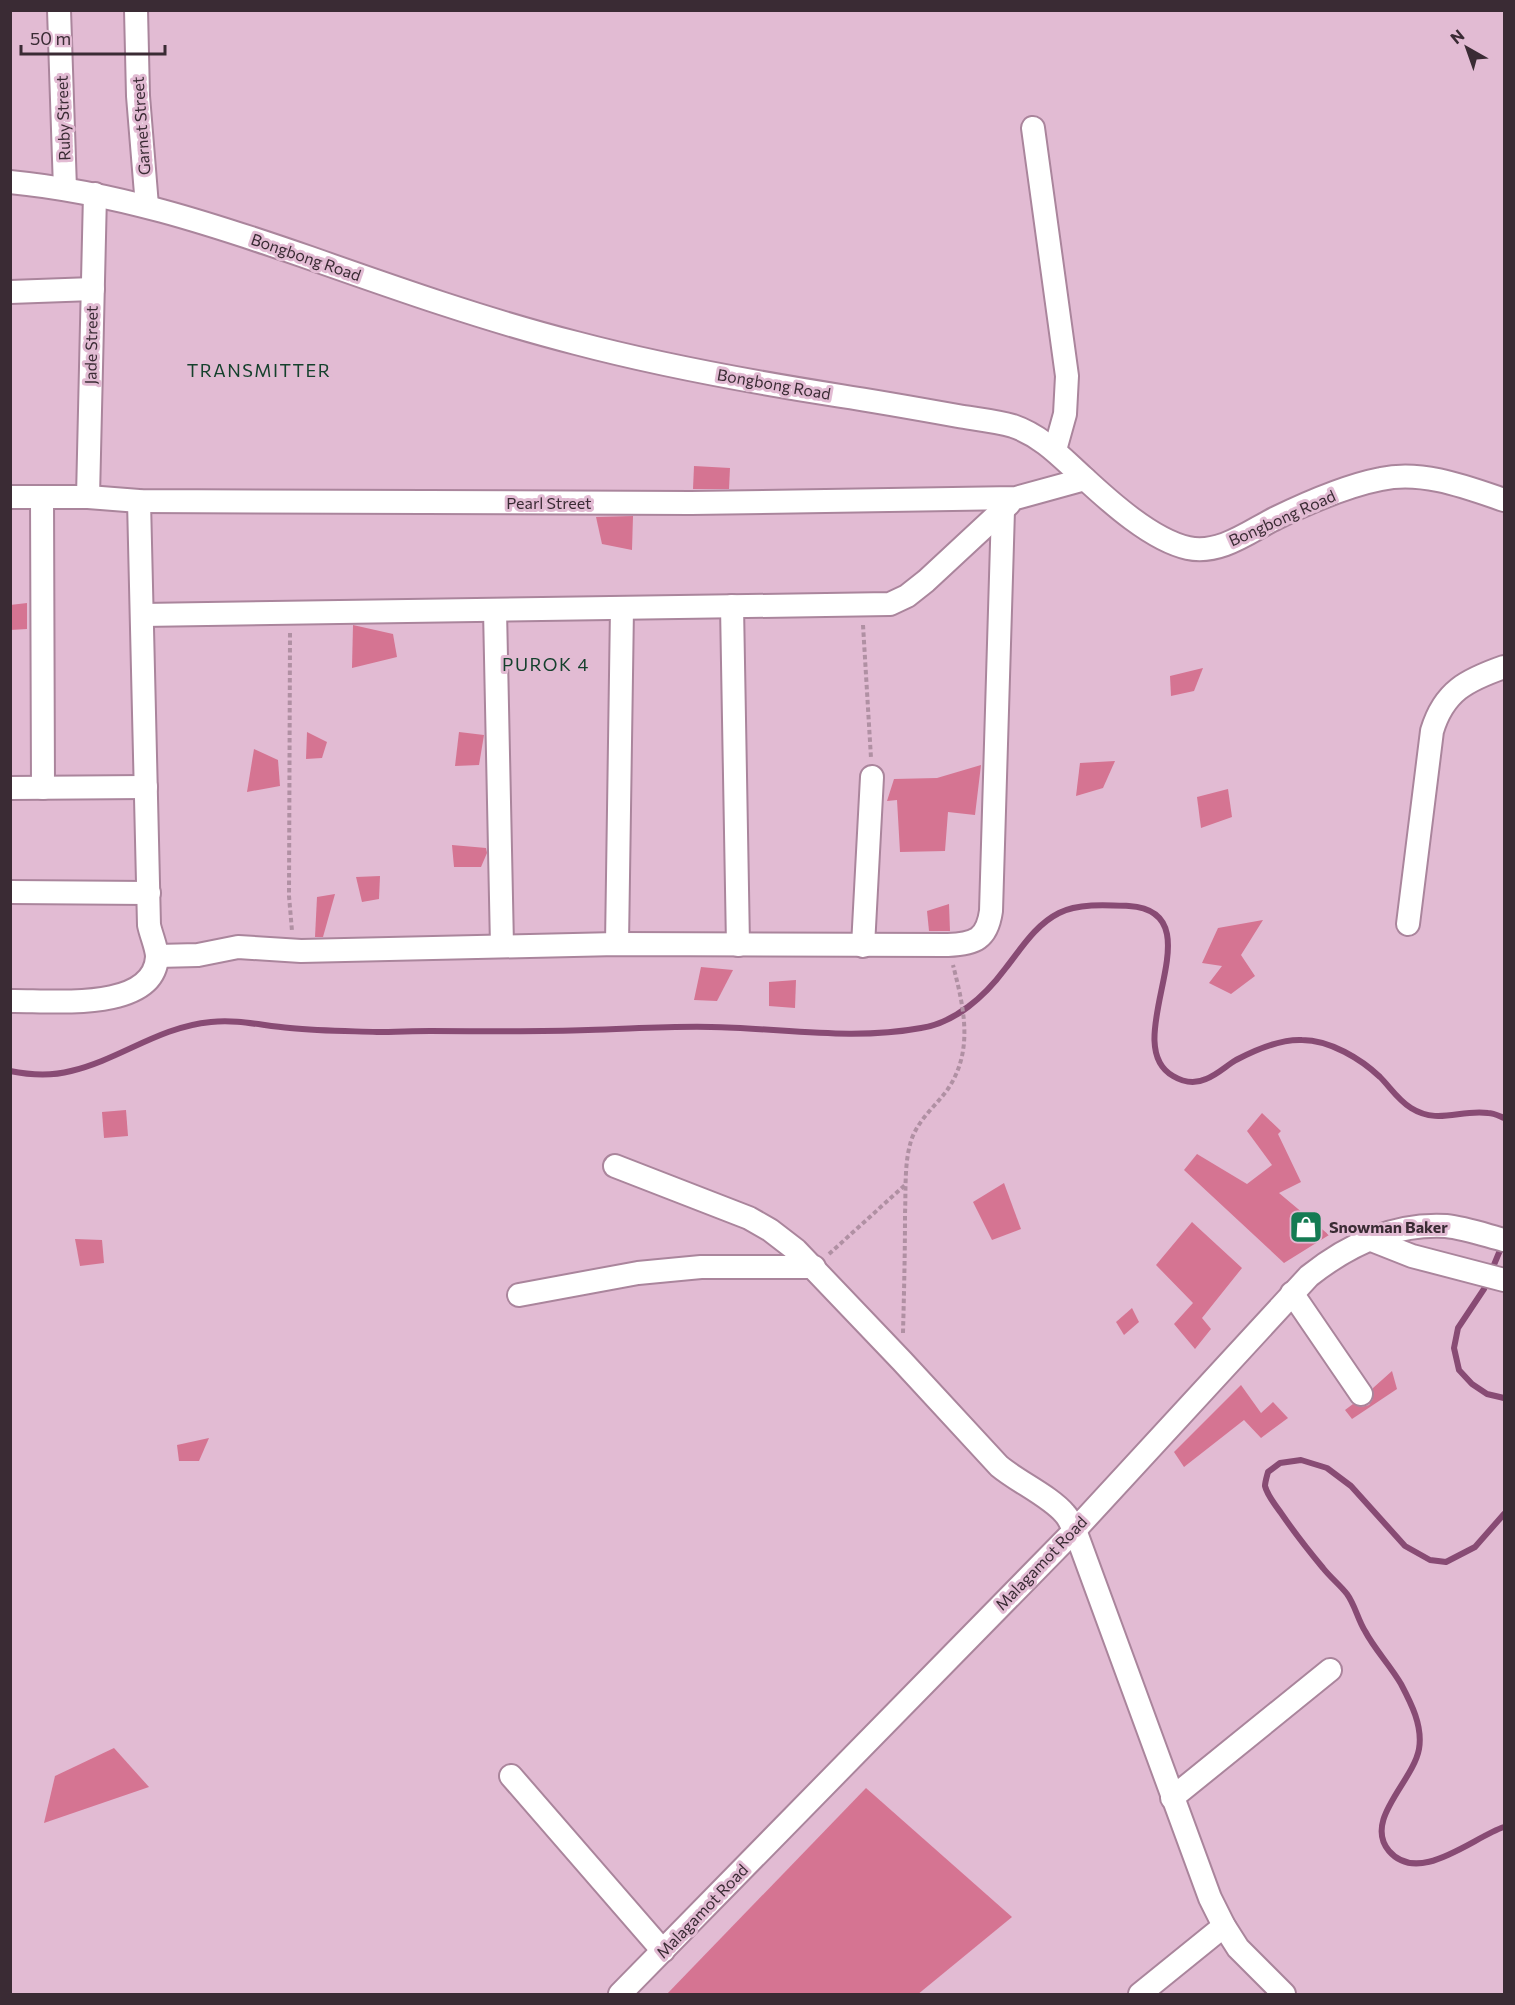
<svg xmlns="http://www.w3.org/2000/svg" width="1515" height="2005" viewBox="0 0 1515 2005" font-family="Commissioner,sans-serif">
<style>
.lines{fill:none;stroke-linecap:round;stroke-linejoin:round}
.stream{stroke:#884b74;stroke-width:6}
.building{fill:#d57492}
.minor-casing{stroke:#aa859c;stroke-width:26}
.path{stroke:#b090a3;stroke-width:4;stroke-dasharray:4.5 3;stroke-linecap:butt}
.minor{stroke:#fff;stroke-width:22}
.labels{text-anchor:middle;stroke-width:6;stroke-linejoin:round;paint-order:stroke}
.street-label{font-size:16px;fill:#3a2b34;stroke:#e2bbd3}
.poi-label{font-size:16px;font-weight:bold;fill:#3a2b34;stroke:#e2bbd3;text-anchor:start}
.neighbourhood-label{font-size:18px;letter-spacing:1.5px;fill:#15412d;stroke:#e2bbd3}
</style>
<rect width="100%" height="100%" fill="#e2bbd3"/>
<g class="lines">
<!-- stream -->
<g class="stream">
<path d="M10,1071c20,4 42,5 61,0 50,-12 87,-44 140,-49 27,-3 52,4 79,6 29,3 58,3 87,4 18,0 36,-1 53,-1 53,0 105,1 158,-1 41,-1 82,-4 123,-3 70,1 140,14 210,1 34,-5 64,-32 84,-59 16,-20 30,-44 54,-56 19,-10 49,-8 70,-7 91,6 -14,137 44,170 10,6 22,8 33,3 11,-4 20,-13 30,-19 19,-10 44,-21 66,-20 28,0 59,19 78,37 10,10 18,23 31,31 27,17 49,1 77,5 6,0 11,3 16,5"/>
<polyline points="1503,1243 1484,1289 1458,1328 1454,1348 1459,1370 1472,1384 1487,1394 1504,1398"/>
<path d="M1504,1514l-29,33 -29,15 -16,-2 -25,-14 -54,-60 -24,-18 -26,-8 -21,3 -12,9c-1,4 -3,10 -3,14 2,9 11,20 16,27 13,19 27,37 42,55 7,9 17,17 24,26 8,11 11,26 18,37 10,19 25,34 36,53 10,19 22,42 18,65 -6,33 -56,71 -30,102 30,35 84,-14 115,-24"/>
</g>
</g>
<!-- building -->
<g class="building">
<polygon points="694,466 730,468 729,489 693,489"/>
<polygon points="633,516 632,550 602,544 596,517"/>
<polygon points="27,603 27,629 10,630 10,605"/>
<polygon points="353,625 393,634 397,657 352,668"/>
<polygon points="1203,668 1194,691 1171,696 1170,676"/>
<polygon points="307,732 327,742 322,758 306,759"/>
<polygon points="459,732 484,735 479,765 455,766"/>
<polygon points="254,749 278,760 280,786 247,792"/>
<polygon points="1115,761 1103,788 1076,796 1080,763"/>
<polygon points="981,765 975,815 948,812 945,851 900,852 897,800 887,801 894,779 937,778"/>
<polygon points="1228,789 1232,817 1201,828 1197,797"/>
<polygon points="452,845 486,848 487,853 481,867 454,867"/>
<polygon points="380,876 379,899 362,902 356,877"/>
<polygon points="335,894 323,937 315,937 317,897"/>
<polygon points="949,904 950,931 929,931 927,911"/>
<polygon points="1263,920 1241,955 1255,976 1231,994 1209,983 1222,966 1202,963 1218,928"/>
<polygon points="701,967 733,970 717,1001 694,1000"/>
<polygon points="796,980 795,1008 769,1006 769,982"/>
<polygon points="126,1110 128,1136 104,1138 102,1112"/>
<polygon points="1262,1113 1281,1131 1278,1134 1301,1182 1279,1193 1329,1235 1284,1263 1184,1170 1197,1154 1247,1184 1272,1165 1247,1131"/>
<polygon points="1004,1183 1021,1229 992,1240 973,1202"/>
<polygon points="1192,1222 1242,1268 1202,1318 1211,1329 1195,1349 1174,1324 1193,1303 1156,1265"/>
<polygon points="75,1239 102,1240 104,1263 80,1266"/>
<polygon points="1132,1308 1139,1322 1124,1335 1116,1322"/>
<polygon points="1392,1371 1397,1389 1352,1419 1345,1410 1353,1404 1361,1407 1369,1405 1373,1399 1373,1388"/>
<polygon points="1241,1385 1261,1413 1273,1402 1288,1418 1261,1438 1244,1420 1184,1467 1174,1452"/>
<polygon points="209,1438 199,1461 179,1461 177,1445"/>
<polygon points="114,1748 149,1787 44,1823 55,1776"/>
<polygon points="866,1788 1012,1917 917,1995 666,1995"/>
</g>
<g class="lines">
<defs>
<g id="minor">
<polyline points="59,10 65,189"/>
<polyline points="136,10 138,96 147,206"/>
<polyline points="1033,128 1067,376 1065,414 1055,450"/>
<path d="M10,182c104,10 202,42 300,76 88,31 176,62 266,85 87,23 176,39 265,53 39,6 78,13 117,20 18,3 38,5 55,10 29,10 48,31 70,51 27,25 69,63 105,71 32,7 62,-17 88,-30 33,-16 69,-32 105,-39 41,-9 85,8 123,21"/>
<polyline points="10,292 93,289"/>
<polyline points="10,497 88,497 139,501 691,503 1016,498 1085,479"/>
<polyline points="42,497 43,788"/>
<polyline points="88,497 95,194"/>
<polyline points="732,606 738,945"/>
<polyline points="495,610 502,946"/>
<polyline points="142,615 890,604 907,596 926,581 1009,504"/>
<polyline points="10,788 146,787"/>
<polyline points="10,892 149,893"/>
<path d="M1408,924l24,-193c12,-40 35,-51 72,-64"/>
<polyline points="617,944 622,608"/>
<polyline points="863,946 872,777"/>
<path d="M157,956l41,-1 40,-8 63,4 316,-7 331,1c27,-1 39,-6 43,-34l12,-401"/>
<path d="M10,1001c39,-1 144,12 147,-44 0,-9 -6,-22 -8,-32l-10,-424"/>
<path d="M615,1166l134,52 21,12 26,20 106,111 97,105c19,16 51,30 66,48 4,4 6,11 10,16l135,368 14,28 14,22 46,46"/>
<polyline points="1369,1239 1412,1256 1504,1280"/>
<polyline points="1292,1293 1361,1394"/>
<polyline points="519,1295 638,1273 701,1267 814,1267"/>
<polyline points="511,1776 663,1951"/>
<polyline points="1172,1798 1330,1670"/>
<path d="M620,1994l455,-464 234,-254c39,-31 85,-53 137,-50 19,2 39,9 58,14"/>
<polyline points="1140,1994 1224,1926"/>
</g>
</defs>
<!-- minor casing -->
<use href="#minor" class="minor-casing"/>
<!-- path -->
<g class="path">
<polyline points="863,625 871,758"/>
<polyline points="290,633 289,896 292,931"/>
<polyline points="829,1254 905,1185"/>
<path d="M903,1333c1,-39 2,-79 2,-119 1,-24 -1,-50 6,-73 6,-19 22,-33 34,-48 30,-40 19,-85 8,-128"/>
</g>
<!-- minor -->
<use href="#minor" class="minor"/>
</g>
<!-- icons -->
<defs>
<symbol id="shop-square" viewBox="-11 -11 22 22"><rect x="-9" y="-9" width="18" height="18" rx="4" fill="#157b53" stroke="#e2bbd3"/><path d="M-5-2.5h2.3a2.7 3.5 0 0 1 5.4 0H5L5.5 6h-11ZM-1.5-2.5h3a1.5 2.3 0 0 0-3 0Z" fill="#fff"/></symbol>
</defs>
<g fill-rule="evenodd">
<use href="#shop-square" x="1287" y="1208" width="38" height="38"/>
</g>
<g class="labels">
<!-- street labels -->
<g class="street-label">
<text transform="translate(63 118) rotate(-92)" y="6">Ruby Street</text>
<text transform="translate(141 126) rotate(-94)" y="6">Garnet Street</text>
<text transform="translate(306 257) rotate(19)" y="6">Bongbong Road</text>
<text transform="translate(91 345) rotate(-89)" y="6">Jade Street</text>
<text transform="translate(774 384) rotate(10)" y="6">Bongbong Road</text>
<text x="549" y="509">Pearl Street</text>
<text transform="translate(1282 518) rotate(-24)" y="6">Bongbong Road</text>
<text transform="translate(1041 1563) rotate(-46)" y="6">Malagamot Road</text>
<text transform="translate(702 1911) rotate(-46)" y="6">Malagamot Road</text>
</g>
<!-- poi labels -->
<g class="poi-label">
<text x="1329" y="1233">Snowman Baker</text>
</g>
<!-- neighbourhood labels -->
<g class="neighbourhood-label">
<text x="259" y="377">TRANSMITTER</text>
<text x="546" y="671">PUROK 4</text>
</g>
</g>
<!-- border -->
<rect width="1515" height="2005" fill="none" stroke="#3a2b34" stroke-width="24"/>
<!-- north arrow -->
<g transform="translate(1467 48) rotate(320)" stroke="#e2bbd3" stroke-width="4.5" paint-order="stroke">
<path d="M0-4.5L10 22L0 15L-10 22Z" fill="#3a2b34"/>
<text y="-9" font-size="16" font-weight="bold" text-anchor="middle" fill="#3a2b34">N</text>
</g>
<!-- scale -->
<path d="M21 45v9h144v-9" fill="none" stroke="#3a2b34" stroke-width="3"/>
<text x="30" y="45" font-size="18" fill="#3a2b34" stroke="#e2bbd3" stroke-width="4.5" paint-order="stroke">50 m</text>
</svg>
